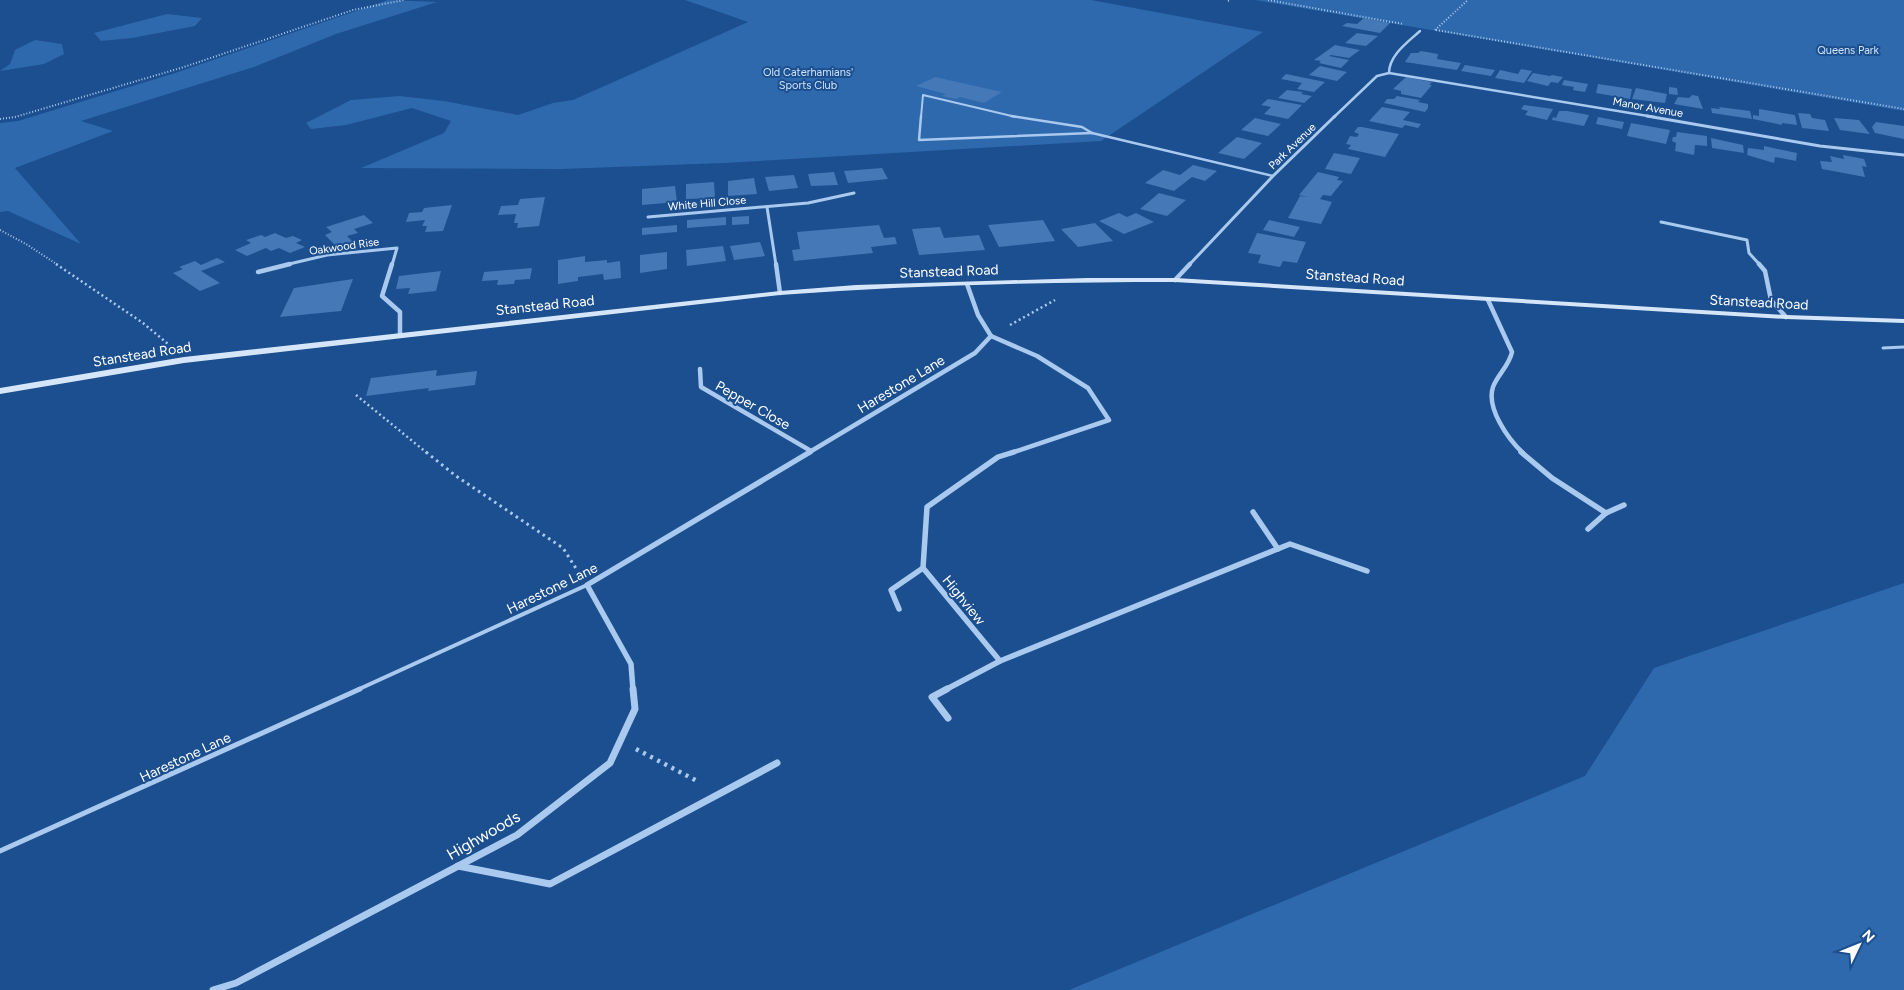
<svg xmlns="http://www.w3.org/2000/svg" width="1904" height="990" viewBox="0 0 1904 990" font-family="Figtree,sans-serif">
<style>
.green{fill:#2e69ad}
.building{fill:#4478b7}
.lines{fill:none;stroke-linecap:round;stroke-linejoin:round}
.path-far3{stroke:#a9c9ee;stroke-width:2;stroke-dasharray:1 2;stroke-linecap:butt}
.path-far2{stroke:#a9c9ee;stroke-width:2.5;stroke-dasharray:2 3;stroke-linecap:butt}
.path-far1{stroke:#a9c9ee;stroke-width:3;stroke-dasharray:2.5 4;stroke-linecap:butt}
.path{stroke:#a9c9ee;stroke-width:4.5;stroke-dasharray:3 5;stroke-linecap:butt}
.lane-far4{stroke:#a9c9ee;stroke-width:2}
.lane-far3{stroke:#a9c9ee;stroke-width:2.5}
.lane-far2{stroke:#a9c9ee;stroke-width:3}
.lane-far1{stroke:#a9c9ee;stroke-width:4}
.lane{stroke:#a9c9ee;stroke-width:5}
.street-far4{stroke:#a9c9ee;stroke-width:2.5}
.street-far3{stroke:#a9c9ee;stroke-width:3}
.street-far2{stroke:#a9c9ee;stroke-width:4.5}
.street-far1{stroke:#a9c9ee;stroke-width:5.5}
.street{stroke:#a9c9ee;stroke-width:7}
.secondary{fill:#d6e6fa;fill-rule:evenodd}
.labels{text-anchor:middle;stroke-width:4;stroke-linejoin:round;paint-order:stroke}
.far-park-label{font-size:11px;fill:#cfe3fa;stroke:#1b4f8f}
.far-street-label{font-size:11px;fill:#fff;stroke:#1b4f8f}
.street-label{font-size:14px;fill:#fff;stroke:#1b4f8f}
.near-street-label{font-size:16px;fill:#fff;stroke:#1b4f8f}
</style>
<rect width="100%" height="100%" fill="#1b4f8f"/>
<!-- green -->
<g class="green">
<polygon points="388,0 437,2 336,34 254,67 81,121 113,131 15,168 81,244 8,211 0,212 0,123 18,121 175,73"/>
<polygon points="685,0 1091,0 1263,32 1101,141 724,163 561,169 361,168 444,133 451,121 412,108 346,125 311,129 306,123 351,100 399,96 444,101 518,115 553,103 573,100 748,22"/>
<polygon points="1255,0 1904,0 1904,111"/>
<polygon points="167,14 202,18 195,26 132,38 101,41 94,33"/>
<polygon points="35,40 62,44 64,54 44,64 0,71 10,64 15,50"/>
<polygon points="1904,583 1904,990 1069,990 1585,776 1654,668"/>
</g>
<!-- building -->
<g class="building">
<polygon points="1364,18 1390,23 1380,33 1342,26 1347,23 1357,24"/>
<polygon points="1357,33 1378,36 1366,46 1345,43"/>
<polygon points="1335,45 1360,50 1349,58 1331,55 1329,56 1349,60 1341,68 1319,63 1321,61 1314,60"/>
<polygon points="1421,51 1438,54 1437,59 1461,63 1457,70 1405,62 1411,53 1418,53"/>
<polygon points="1465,65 1495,70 1491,76 1461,71"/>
<polygon points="1320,66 1347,72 1337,81 1309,75"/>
<polygon points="1521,69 1532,71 1524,83 1495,78 1500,70 1518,74"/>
<polygon points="1533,73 1550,76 1552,75 1563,77 1558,83 1551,82 1548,86 1527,81"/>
<polygon points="1286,74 1325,82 1314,92 1297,89 1302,83 1281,79"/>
<polygon points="935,77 1002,92 984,103 960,97 956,99 942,96 946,94 916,86"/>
<polygon points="1406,77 1432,82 1429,85 1432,85 1421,98 1401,94 1401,91 1393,89"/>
<polygon points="1564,80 1588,84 1585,92 1573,90 1574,87 1562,85"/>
<polygon points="1598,84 1632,89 1630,99 1596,93"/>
<polygon points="1669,87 1677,88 1678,95 1669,94"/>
<polygon points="1636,88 1667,94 1665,103 1632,99"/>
<polygon points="1287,90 1303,92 1301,94 1312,96 1304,103 1278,98"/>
<polygon points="1692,95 1698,96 1703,109 1674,104 1678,97 1689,98"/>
<polygon points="1397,96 1420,100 1418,102 1428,104 1428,108 1425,112 1384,103 1387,99 1394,99"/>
<polygon points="1268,99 1302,105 1288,119 1264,114 1271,107 1261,105"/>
<polygon points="1524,105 1539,107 1553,109 1547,120 1525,115 1528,111 1521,109"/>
<polygon points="1382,107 1410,112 1403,120 1421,124 1418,128 1405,125 1402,128 1369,121"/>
<polygon points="1719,107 1750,111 1752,119 1712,113 1711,108 1720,109"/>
<polygon points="1759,109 1795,115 1797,125 1782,123 1782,125 1753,119 1753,115 1759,116"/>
<polygon points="1559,111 1567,111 1589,115 1584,126 1552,120 1553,117 1556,118"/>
<polygon points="1798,113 1810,114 1812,118 1825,120 1829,131 1802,128"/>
<polygon points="1598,117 1624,122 1622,129 1596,124"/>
<polygon points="1255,118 1281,124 1268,136 1241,130"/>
<polygon points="1834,118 1859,120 1870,134 1840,130"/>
<polygon points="1876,122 1904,126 1904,139 1875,133 1872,127"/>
<polygon points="1631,123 1670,130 1666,144 1627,136"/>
<polygon points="1358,127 1362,127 1399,134 1385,157 1348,149 1351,145 1346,144 1350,136 1357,137 1359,134 1354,132"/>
<polygon points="1677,132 1707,136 1707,146 1695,145 1694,155 1675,151 1676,143 1672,141 1673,137 1676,137"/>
<polygon points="1237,137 1262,143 1244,159 1218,153"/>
<polygon points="1711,138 1743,145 1744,153 1712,148"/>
<polygon points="1764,146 1797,153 1796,161 1775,157 1774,163 1747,155 1748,148 1764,150"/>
<polygon points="1334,153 1360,158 1351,174 1325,169"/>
<polygon points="1843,155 1864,159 1867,167 1862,166 1865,177 1822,169 1820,161 1832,162 1830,156 1844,159"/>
<polygon points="1193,165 1217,171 1205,181 1192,177 1174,191 1145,183 1163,170 1180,175"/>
<polygon points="882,168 888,179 848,183 844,171"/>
<polygon points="834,172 838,185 811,186 808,174"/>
<polygon points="1318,172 1339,177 1337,180 1343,181 1331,196 1323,195 1320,199 1332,202 1321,224 1288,218 1300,196 1308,197 1299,195"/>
<polygon points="794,175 798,188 769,191 765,177"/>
<polygon points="754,178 757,194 728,196 728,181"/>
<polygon points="714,182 715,198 686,199 686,184"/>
<polygon points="675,186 677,202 642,205 642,189"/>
<polygon points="1159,193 1186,200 1167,216 1140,209"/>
<polygon points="545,197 539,226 517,228 518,223 514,223 516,214 498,215 501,206 518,205 520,199"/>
<polygon points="452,205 443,231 425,232 427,226 422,226 425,220 406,222 409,213 422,212 424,208"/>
<polygon points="1119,213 1127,217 1136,213 1154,222 1124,234 1099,221"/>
<polygon points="364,215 373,223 354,229 358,233 347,236 353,242 337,247 325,235 332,232 326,227"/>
<polygon points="749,216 749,224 732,225 732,217"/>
<polygon points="726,217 726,225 687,228 687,220"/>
<polygon points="1043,220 1055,241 999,247 988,225"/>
<polygon points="1269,220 1300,227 1294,237 1263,230"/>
<polygon points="1095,223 1113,241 1078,247 1061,229"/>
<polygon points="677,225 677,232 642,235 642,228"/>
<polygon points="879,225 884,238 895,237 897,244 871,247 873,253 794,261 792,250 800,249 797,232"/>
<polygon points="940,227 944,238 979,235 985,250 919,255 912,229"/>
<polygon points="275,233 286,238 293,236 302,240 296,243 305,247 290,253 279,248 271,251 266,248 247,256 235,250 251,243 246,240 261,235 265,237"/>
<polygon points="1257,233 1306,242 1297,263 1283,261 1280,267 1258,263 1261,255 1248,253"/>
<polygon points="760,242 765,256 734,260 730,246"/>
<polygon points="723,246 726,261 687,266 686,250"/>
<polygon points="667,252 667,269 640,273 640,255"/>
<polygon points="585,256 585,262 607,260 607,263 620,261 621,278 604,280 603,274 578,277 578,281 558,284 558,260"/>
<polygon points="217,258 225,262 201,271 220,283 200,291 173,273 183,269 179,267 195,261 201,265"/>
<polygon points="532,268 530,279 515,280 514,284 497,285 498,280 482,281 484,272"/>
<polygon points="441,271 436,291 408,294 410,288 396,289 399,276"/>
<polygon points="353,279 341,311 280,317 294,288"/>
<polygon points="437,370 436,376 477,371 475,385 428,391 429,388 366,396 371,378"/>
</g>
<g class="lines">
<!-- path-far3 -->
<g class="path-far3">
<polyline points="1268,0 1403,24"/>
<polyline points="1228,1 1230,0"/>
<polyline points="1435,30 1468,0"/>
<polyline points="1436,30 1904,109"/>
<polyline points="0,119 15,117 184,67 353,10 404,0"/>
<polyline points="0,230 26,244 58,265"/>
</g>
<!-- path-far2 -->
<g class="path-far2">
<polyline points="56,264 143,323 168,344"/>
<polyline points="1010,325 1055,300"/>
<polyline points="356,395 427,453"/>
</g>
<!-- path-far1 -->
<polyline class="path-far1" points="426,452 456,476 563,548 577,570"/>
<!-- path -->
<polyline class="path" points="636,749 699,782"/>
<!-- lane-far4 -->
<polyline class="lane-far4" points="921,117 923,95 1016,117"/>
<!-- lane-far3 -->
<g class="lane-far3">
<polyline points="921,116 919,140 1092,133"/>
<polyline points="1011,116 1082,127 1092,133"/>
<polyline points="1092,133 1273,176"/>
</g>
<!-- lane-far2 -->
<polyline class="lane-far2" points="1883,348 1904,347"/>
<!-- lane-far1 -->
<polyline class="lane-far1" points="357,690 587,585"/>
<!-- lane -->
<polyline class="lane" points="0,851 360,689"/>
<!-- street-far4 -->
<g class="street-far4">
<polyline points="1389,73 1654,117"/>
<path d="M1334,117l43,-41 12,-3c0,-18 19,-31 31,-42"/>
</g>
<!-- street-far3 -->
<g class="street-far3">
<polyline points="1647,116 1820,146 1904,155"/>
<polyline points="767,207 776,265"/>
<polyline points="648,217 808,203 854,193"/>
<polyline points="1661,222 1747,240 1749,253 1760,265"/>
<polyline points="285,265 327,255 397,248 392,265"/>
<polyline points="1189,265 1273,176 1335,116"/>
</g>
<!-- street-far2 -->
<g class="street-far2">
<polyline points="392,264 382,296 400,312 400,335"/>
<polyline points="776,264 780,293"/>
<polyline points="1759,264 1765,271 1771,300 1786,317"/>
<polyline points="258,272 290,264"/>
<polyline points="1175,280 1190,264"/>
<polyline points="967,284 978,315 991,336"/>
<path d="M1488,300l24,52c-3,14 -14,22 -19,35 -7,21 15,52 30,66"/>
<polyline points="991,336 1037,356 1088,388 1109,420 1011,453"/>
<polyline points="700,369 701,387 811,451"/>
<polyline points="808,453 975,353 991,336"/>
</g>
<!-- street-far1 -->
<g class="street-far1">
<polyline points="1014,452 998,457 927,507 923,568 1000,661 1290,544 1367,571"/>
<polyline points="1521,452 1552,478 1606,513"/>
<polyline points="1253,512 1278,549"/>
<polyline points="1588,529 1606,513 1624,505"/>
<polyline points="899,609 891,590 923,568"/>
<polyline points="633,690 631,664 587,585 810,452"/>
<polyline points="945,690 1000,661"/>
</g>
<!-- street -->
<g class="street">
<polyline points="947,689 932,697 948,718"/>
<polyline points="458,866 550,884 777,763"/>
<polyline points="213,990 236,983 517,835 610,763 635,709 633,689"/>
</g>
<!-- secondary -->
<path class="secondary" d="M1087,278h88l611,37 118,4v4l-118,-4 -611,-37c-132,0 -264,3 -395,13l-596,68 -184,31v-6l184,-31 596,-66 76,-6z"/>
</g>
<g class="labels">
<!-- far-park labels -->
<g class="far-park-label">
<text x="1848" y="54">Queens Park</text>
<text x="808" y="76">Old Caterhamians'<tspan x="808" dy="13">Sports Club</tspan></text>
</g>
<!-- far-street labels -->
<g class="far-street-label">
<text transform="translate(1648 107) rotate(10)" y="4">Manor Avenue</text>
<text transform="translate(1292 146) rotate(-44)" y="4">Park Avenue</text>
<text transform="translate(707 203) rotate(-5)" y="4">White Hill Close</text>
<text transform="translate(344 246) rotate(-8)" y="4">Oakwood Rise</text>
</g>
<!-- street labels -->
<g class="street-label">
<text transform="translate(949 271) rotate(-2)" y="5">Stanstead Road</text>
<text transform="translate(1355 277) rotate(4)" y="5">Stanstead Road</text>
<text transform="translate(1759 302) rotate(3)" y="5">Stanstead Road</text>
<text transform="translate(545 305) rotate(-6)" y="5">Stanstead Road</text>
<text transform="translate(142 354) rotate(-9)" y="5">Stanstead Road</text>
<text transform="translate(901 384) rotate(-31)" y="5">Harestone Lane</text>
<text transform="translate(753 405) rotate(30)" y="5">Pepper Close</text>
<text transform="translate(552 588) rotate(-26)" y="5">Harestone Lane</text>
<text transform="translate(964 600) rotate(51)" y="5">Highview</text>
<text transform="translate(185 757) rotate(-25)" y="5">Harestone Lane</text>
</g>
<!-- near-street labels -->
<g class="near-street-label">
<text transform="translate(483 835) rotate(-30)" y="6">Highwoods</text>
</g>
</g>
<!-- north arrow -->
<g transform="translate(1859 945) rotate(47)" stroke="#1b4f8f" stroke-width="4" paint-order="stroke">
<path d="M0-4L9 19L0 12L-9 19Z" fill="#ffffff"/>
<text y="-8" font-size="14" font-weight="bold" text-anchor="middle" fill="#ffffff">N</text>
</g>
</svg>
